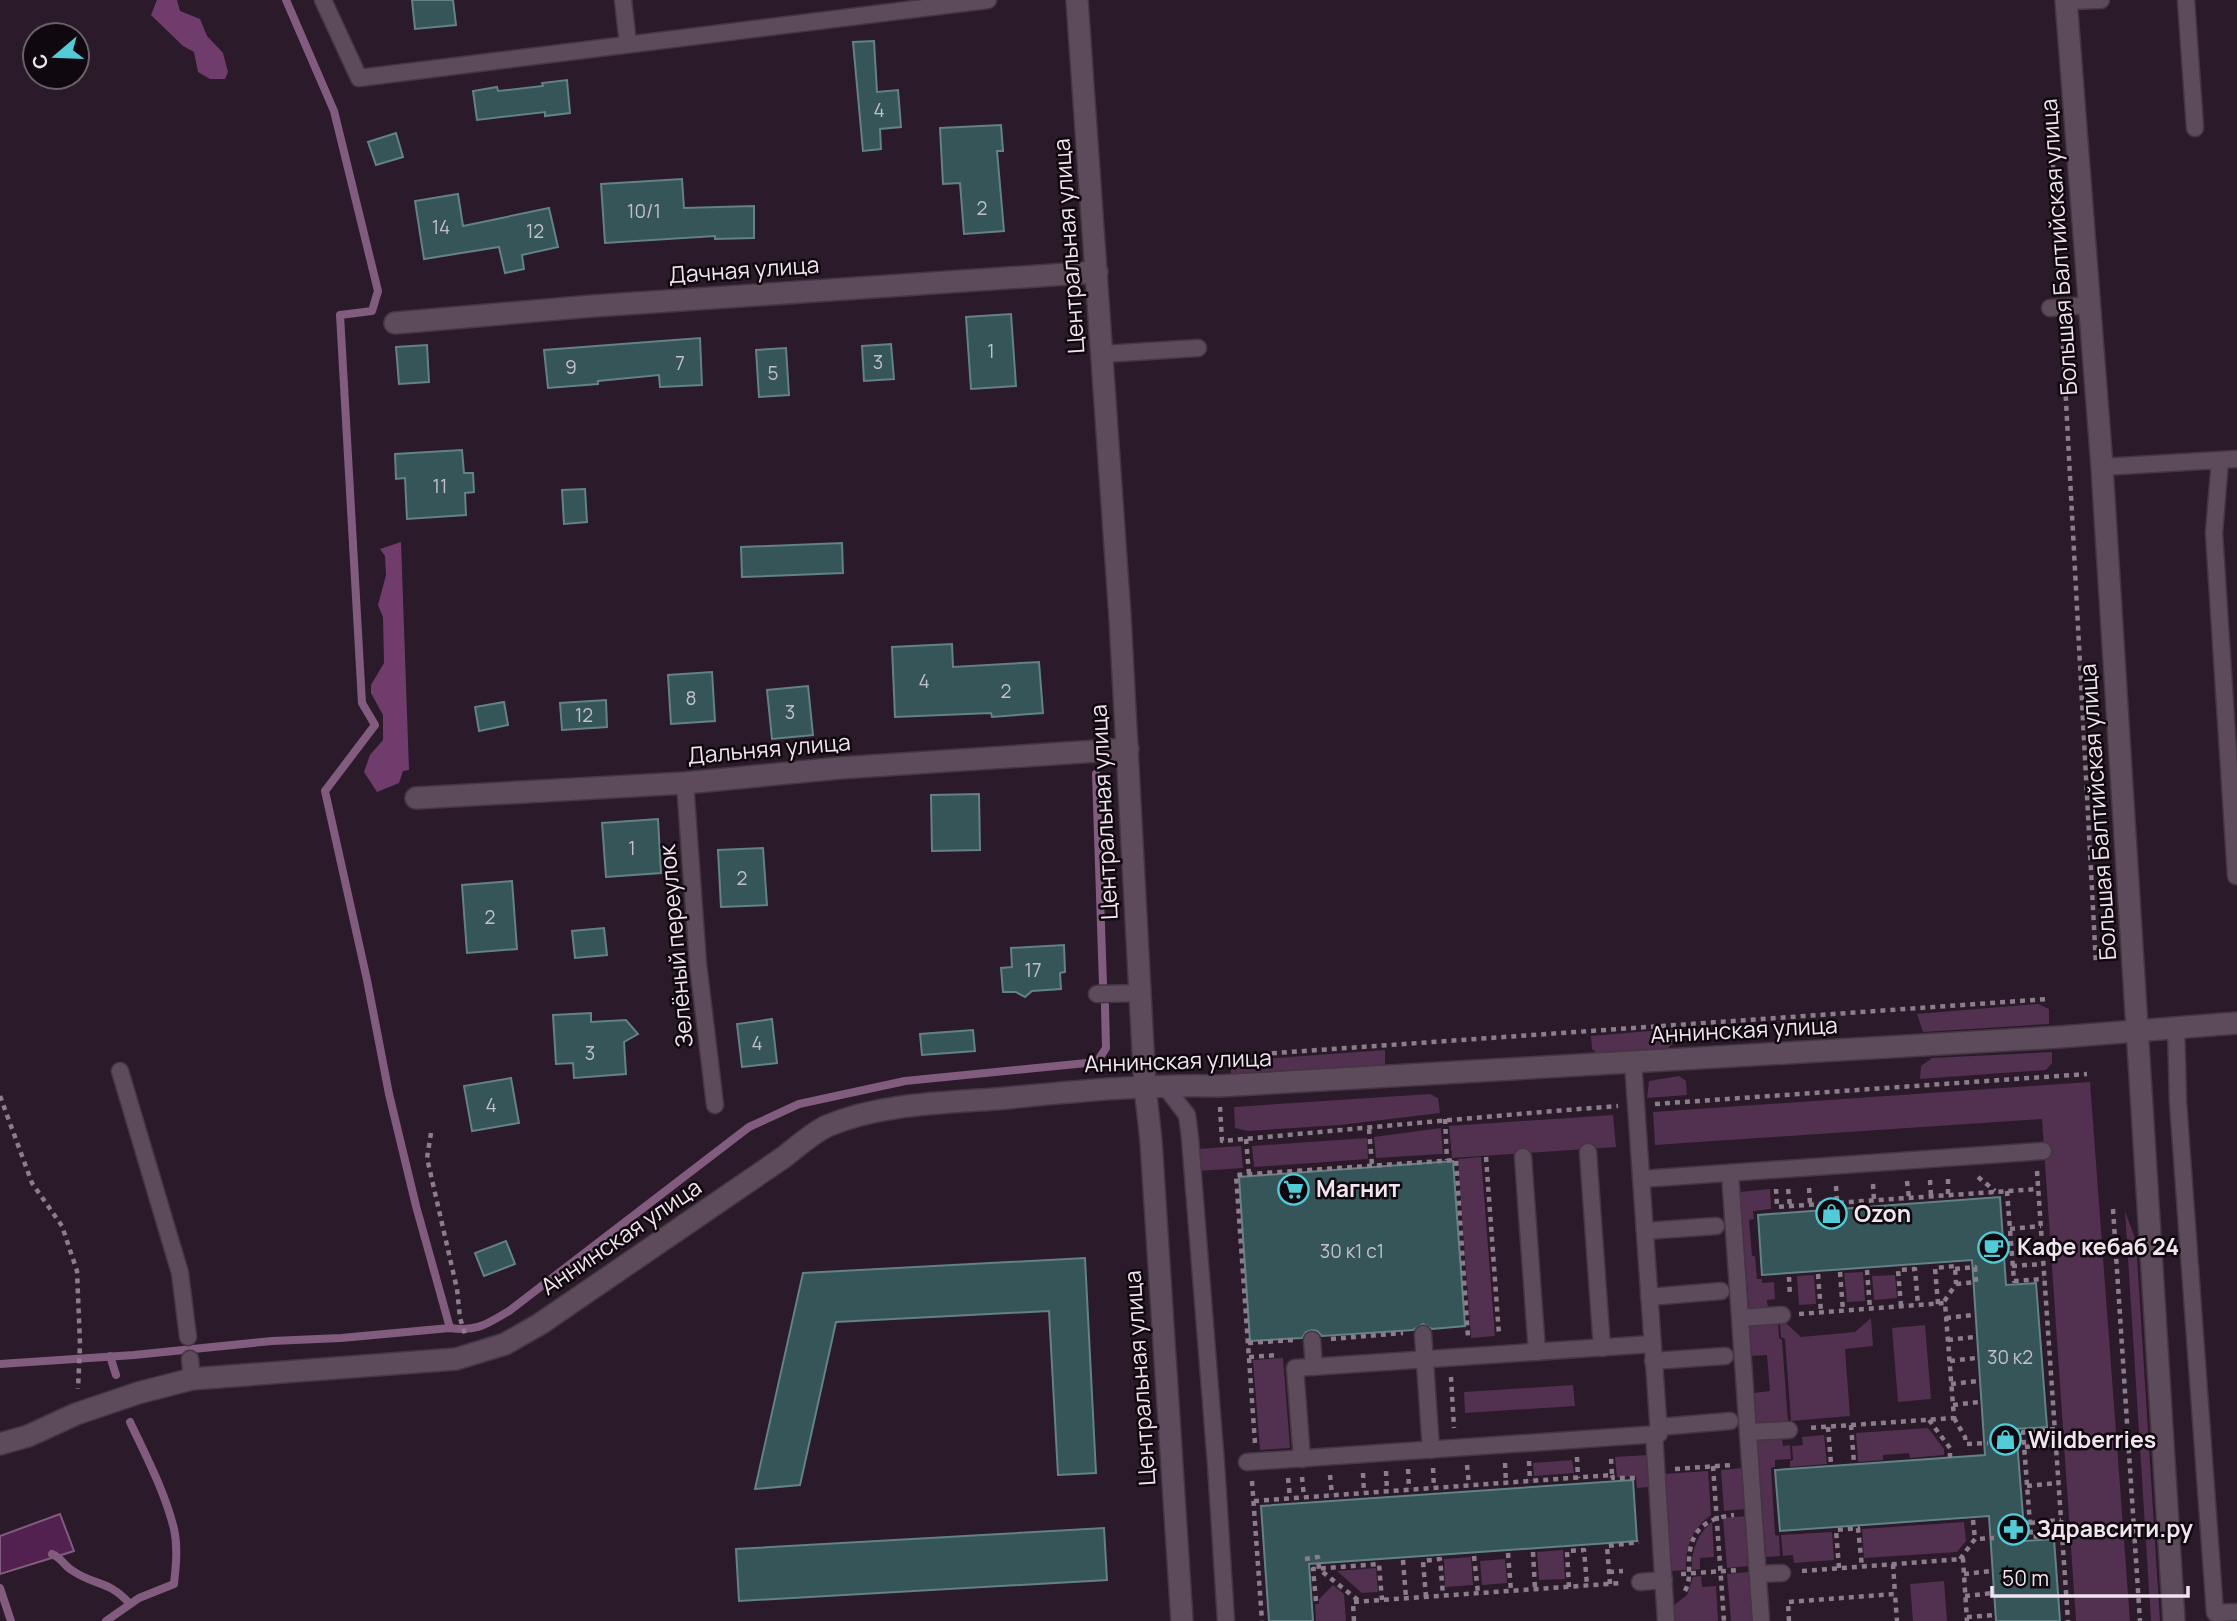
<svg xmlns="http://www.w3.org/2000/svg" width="2237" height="1621" viewBox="0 0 2237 1621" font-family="Manrope,sans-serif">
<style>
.green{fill:#52304f}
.forest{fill:#703c6c}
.water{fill:#532150;stroke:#825c7f;stroke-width:2}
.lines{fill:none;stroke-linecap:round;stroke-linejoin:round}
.stream{stroke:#825c7f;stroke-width:8}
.building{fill:#365558;stroke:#628286;stroke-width:2}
.lane-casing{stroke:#443642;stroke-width:19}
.street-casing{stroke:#443642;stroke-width:24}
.path{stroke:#8c7d8a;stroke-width:4.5;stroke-dasharray:5 5;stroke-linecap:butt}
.lane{stroke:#5d4a5b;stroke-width:16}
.street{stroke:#5d4a5b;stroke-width:21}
.labels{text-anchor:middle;stroke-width:5;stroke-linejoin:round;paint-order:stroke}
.number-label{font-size:19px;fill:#c2c0c8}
.street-label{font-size:23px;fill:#f0e4ee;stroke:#0f080e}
.poi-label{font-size:23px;font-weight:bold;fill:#f0e4ee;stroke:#0f080e;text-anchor:start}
</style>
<rect width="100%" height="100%" fill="#2b1a2a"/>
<!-- green -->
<g class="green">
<polygon points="2038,1004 2049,1009 2049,1024 1923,1032 1917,1014"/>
<polygon points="1673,1029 1672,1044 1667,1049 1597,1053 1592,1049 1591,1036"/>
<polygon points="1385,1050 1385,1065 1381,1068 1231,1079 1231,1066 1235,1061"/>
<polygon points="2052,1052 2052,1063 2046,1070 1920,1079 1921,1066 1932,1058"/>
<polygon points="1679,1076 1686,1081 1687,1095 1647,1098 1649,1081"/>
<polygon points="2090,1082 2130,1621 2076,1621 2042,1119 1655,1145 1653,1112"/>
<polygon points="1430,1094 1438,1098 1440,1113 1340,1125 1248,1131 1235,1128 1234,1107"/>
<polygon points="1613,1115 1616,1147 1452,1158 1449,1126"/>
<polygon points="1441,1128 1443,1154 1376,1158 1374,1137"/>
<polygon points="1367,1138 1368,1159 1254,1167 1252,1146"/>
<polygon points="1241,1146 1243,1168 1198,1171 1197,1149"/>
<polygon points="1481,1157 1495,1336 1471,1338 1458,1159"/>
<polygon points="1770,1189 1771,1209 1753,1211 1754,1219 1749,1220 1752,1256 1755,1256 1757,1279 1762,1279 1762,1283 1774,1282 1775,1299 1767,1300 1768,1308 1749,1309 1740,1192"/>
<polygon points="2125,1211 2136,1241 2160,1621 2151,1621"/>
<polygon points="1863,1272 1865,1301 1847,1302 1844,1273"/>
<polygon points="1814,1275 1816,1304 1799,1305 1797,1276"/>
<polygon points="1895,1275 1897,1298 1874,1300 1872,1276"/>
<polygon points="1871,1318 1873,1346 1845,1349 1850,1416 1791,1421 1785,1339 1781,1337 1780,1323 1786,1323 1801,1337 1855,1332"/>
<polygon points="1778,1323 1779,1338 1782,1340 1788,1422 1756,1423 1753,1393 1770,1391 1767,1355 1751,1356 1749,1325"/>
<polygon points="1925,1325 1931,1399 1898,1402 1892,1328"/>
<polygon points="1283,1358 1290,1448 1260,1450 1253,1360"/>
<polygon points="1573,1385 1575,1406 1465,1413 1464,1392"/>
<polygon points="1928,1428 1944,1449 1944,1455 1910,1458 1909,1453 1883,1455 1883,1460 1858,1462 1856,1433"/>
<polygon points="1824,1435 1827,1464 1790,1467 1790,1461 1793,1460 1792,1446 1803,1445 1802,1437"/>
<polygon points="1782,1438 1783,1446 1790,1445 1791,1459 1775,1460 1775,1467 1771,1468 1775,1535 1779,1536 1780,1556 1766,1557 1757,1439"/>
<polygon points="1647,1455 1649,1487 1637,1488 1636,1476 1617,1477 1615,1457"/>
<polygon points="1572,1460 1574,1473 1534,1476 1533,1463"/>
<polygon points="1743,1468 1746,1509 1724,1511 1721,1470"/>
<path d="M1708,1471l3,44c-19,14 -26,31 -25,55l-15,1 -7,-97z"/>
<polygon points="1746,1516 1750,1566 1727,1568 1723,1518"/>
<path d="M1712,1522l2,35 -14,1v11l-8,1c-1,-19 5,-36 20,-48z"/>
<polygon points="1964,1522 1966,1541 1957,1552 1864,1558 1862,1529"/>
<polygon points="1832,1532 1834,1560 1794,1563 1793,1555 1783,1556 1781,1535"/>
<polygon points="1563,1550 1565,1579 1539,1580 1537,1552"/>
<polygon points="1471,1557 1473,1585 1445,1587 1444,1559"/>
<polygon points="1505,1559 1507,1583 1482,1585 1480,1561"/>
<polygon points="1376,1568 1378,1592 1362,1593 1337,1571"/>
<polygon points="1749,1572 1753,1621 1731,1621 1727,1574"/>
<polygon points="1701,1576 1702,1587 1716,1586 1718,1621 1674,1621 1673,1606 1687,1595 1693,1577"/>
<polygon points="1944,1581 1947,1621 1913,1621 1910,1584"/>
<polygon points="1333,1585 1344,1594 1346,1621 1316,1621 1315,1604 1319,1604 1319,1599"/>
</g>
<!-- forest -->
<g class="forest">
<polygon points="157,0 177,0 180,11 200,19 207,36 223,53 228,72 225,79 210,79 198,72 194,52 183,46 151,15"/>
<polygon points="401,542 409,770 403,771 399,783 377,792 364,772 370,755 383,740 383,715 371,693 371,685 384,663 383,617 378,605 386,575 385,556 380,549"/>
</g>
<!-- water -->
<polygon class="water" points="60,1514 74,1551 0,1574 0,1536"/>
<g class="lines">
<!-- stream -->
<g class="stream">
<polyline points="286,0 334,111 378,291 372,311 340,315 362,703 375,725 325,791 367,980 389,1094 416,1206 450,1328"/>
<polyline points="1096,774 1103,986"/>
<polyline points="110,1356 116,1375"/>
<path d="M0,1364l134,-9 138,-14 69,-3 109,-10c27,4 37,-4 59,-17l240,-184 50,-23 106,-23 192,-19 9,-14 -1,-43"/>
<path d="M52,1554c10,4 12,12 21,17 22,15 36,9 57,33"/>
<polyline points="0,1588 11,1621"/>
<path d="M106,1621l33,-23 35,-14c2,-18 4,-37 0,-55 -9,-37 -28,-73 -44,-107"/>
</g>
</g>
<!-- building -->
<g class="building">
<polygon points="412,0 453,0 456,25 415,29"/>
<polygon points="874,41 877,92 898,90 901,127 880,129 881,149 863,151 853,42"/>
<polygon points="567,80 570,113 545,116 545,112 477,120 473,91 497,87 498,91 543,86 542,83"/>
<polygon points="1001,125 1003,151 997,151 1004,231 964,234 960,183 943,184 940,128"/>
<polygon points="396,133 403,157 376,165 368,142"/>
<polygon points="682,179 684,208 754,206 754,238 715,239 715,236 605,243 601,184"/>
<polygon points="458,194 463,226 549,208 558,247 522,255 524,269 505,273 499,247 424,259 415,201"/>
<polygon points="1011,314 1016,386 971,389 966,317"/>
<polygon points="700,338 702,385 660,387 659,375 598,381 598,384 548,388 544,350"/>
<polygon points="891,344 894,379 864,381 862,346"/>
<polygon points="427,345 429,382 399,384 396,347"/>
<polygon points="786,348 789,395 759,397 756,350"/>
<polygon points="462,450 464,473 473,473 474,492 465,493 466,515 407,519 405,478 396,479 395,454"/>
<polygon points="585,489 587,522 564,524 562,490"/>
<polygon points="842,543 843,573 742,577 741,547"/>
<polygon points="952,644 953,667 1039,662 1043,713 992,717 991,713 895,717 892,647"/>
<polygon points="712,672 715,721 671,724 668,675"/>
<polygon points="808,686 813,735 772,739 767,690"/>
<polygon points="606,700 607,727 562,730 560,703"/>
<polygon points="504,702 508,725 479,731 475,707"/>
<polygon points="979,794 980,850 932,851 931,795"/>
<polygon points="658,819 661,873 606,877 602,823"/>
<polygon points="763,848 767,905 721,907 718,850"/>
<polygon points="512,881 517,949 467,953 462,885"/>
<polygon points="604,928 607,955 575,958 572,931"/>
<polygon points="1064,945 1065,972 1060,973 1061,989 1032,991 1025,997 1016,992 1003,992 1001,968 1012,967 1011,948"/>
<polygon points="591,1013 591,1022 626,1020 638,1034 624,1042 626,1074 574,1078 573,1063 556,1064 553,1015"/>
<polygon points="772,1019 777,1063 742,1067 737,1024"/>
<polygon points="973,1030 975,1051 922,1055 920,1034"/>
<polygon points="511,1078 519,1123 472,1131 464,1086"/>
<polygon points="1453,1161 1465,1326 1432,1329 1423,1324 1413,1330 1322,1336 1317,1331 1312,1330 1306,1332 1302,1338 1250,1341 1239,1177"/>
<polygon points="2000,1197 2006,1285 2036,1283 2047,1427 2016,1429 2025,1541 2054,1539 2060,1621 1996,1621 1989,1516 1780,1531 1775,1470 1985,1455 1972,1260 1762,1275 1758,1215"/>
<polygon points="506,1241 515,1264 484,1276 475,1253"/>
<polygon points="1085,1258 1096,1473 1058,1475 1049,1311 836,1322 800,1485 755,1489 803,1273"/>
<polygon points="1633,1480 1637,1541 1309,1564 1313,1621 1269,1621 1261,1506"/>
<polygon points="1104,1528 1107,1580 739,1601 736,1549"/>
</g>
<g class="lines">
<defs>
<g id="lane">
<polyline points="323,0 359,78 988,0"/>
<polyline points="623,0 628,44"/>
<polyline points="2186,0 2195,128"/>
<polyline points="2066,1 2101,0"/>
<polyline points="2050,308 2089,305"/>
<polyline points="1103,354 1198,348"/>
<polyline points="2220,460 2214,533 2236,876"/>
<polyline points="2102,467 2237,459"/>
<polyline points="685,783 698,964 715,1105"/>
<polyline points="1097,994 1140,993"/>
<polyline points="2176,1027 2178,1102 2215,1613 2237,1612"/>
<polyline points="120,1071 180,1273 188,1337"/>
<polyline points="1164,1085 1187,1115 1190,1138 1216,1464 1226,1621"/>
<polyline points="1588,1152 1602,1348"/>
<polyline points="1523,1157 1537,1352"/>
<polyline points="1730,1173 1761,1621"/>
<polyline points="1641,1179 2043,1151"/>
<polyline points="1645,1231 1716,1226"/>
<polyline points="1649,1297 1721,1291"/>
<polyline points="1741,1318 1782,1315"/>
<polyline points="1423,1334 1431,1450"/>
<polyline points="1312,1340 1314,1367"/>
<polyline points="190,1359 192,1379"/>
<polyline points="1653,1361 1725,1356"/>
<polyline points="1658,1427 1730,1421"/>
<polyline points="1748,1432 1789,1430"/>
<polyline points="1654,1434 1666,1621"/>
<polyline points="1302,1459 1295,1368 1652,1344"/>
<polyline points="1247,1462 1659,1434 1633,1062"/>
<polyline points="1758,1574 1782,1573"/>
<polyline points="1640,1582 1664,1580"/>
</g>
<g id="street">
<polyline points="1077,0 1120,617 1145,1087 1151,1141 1182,1621"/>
<polyline points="2066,0 2102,467 2174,1621"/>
<polyline points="395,323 593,306 1097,272"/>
<polyline points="416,798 685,783 840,768 1128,749"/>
<path d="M0,1444l28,-8 48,-22 62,-21 54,-14 264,-20 49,-15 35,-20 244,-167c14,-11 27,-23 43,-31 52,-22 114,-23 168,-27 75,-7 149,-15 224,-13l841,-49 177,-14"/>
</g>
</defs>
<!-- lane casing -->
<use href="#lane" class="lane-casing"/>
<!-- street casing -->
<use href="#street" class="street-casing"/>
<!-- path -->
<g class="path">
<polyline points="2053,165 2059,289"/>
<polyline points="2062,326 2096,965"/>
<polyline points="1218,1063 1218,1057 2048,999"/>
<polyline points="0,1096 32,1183 62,1226 77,1271 80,1344 78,1389"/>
<polyline points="1655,1104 2087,1074"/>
<path d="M1220,1107l2,34c132,-12 264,-25 396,-35"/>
<polyline points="1445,1119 1447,1160"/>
<polyline points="1369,1129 1372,1165"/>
<polyline points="431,1133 427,1158 457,1289 460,1318 465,1334"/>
<polyline points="1246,1139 1249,1174"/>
<polyline points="1486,1157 1499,1335"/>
<polyline points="2037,1171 2068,1621"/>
<polyline points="1978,1177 1995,1191"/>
<polyline points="1948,1179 1948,1195"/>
<polyline points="1930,1180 1931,1196"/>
<polyline points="1907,1181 1909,1198"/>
<polyline points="1873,1184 1874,1200"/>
<polyline points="1836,1186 1837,1202"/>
<polyline points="1809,1188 1810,1204"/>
<polyline points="1776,1189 1777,1207 2038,1189"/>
<polyline points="1788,1189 1790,1206"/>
<polyline points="2007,1191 2014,1281 2044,1279"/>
<polyline points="2113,1209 2140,1621"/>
<polyline points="2010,1229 2041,1226"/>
<polyline points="2012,1266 2043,1264"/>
<polyline points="1955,1269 1975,1267 1976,1282 1956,1284"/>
<polyline points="1867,1270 1870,1309"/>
<polyline points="1840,1272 1843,1311"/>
<polyline points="1818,1274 1821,1312"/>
<polyline points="1789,1277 1790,1296"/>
<polyline points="1938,1304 1935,1268 1955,1266 1956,1284 1943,1303"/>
<polyline points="1901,1306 1898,1270 1915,1269 1918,1305"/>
<polyline points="1799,1314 1945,1303 1954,1418 1808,1428"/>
<polyline points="1946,1318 1973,1315"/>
<polyline points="1331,1339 1403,1333"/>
<polyline points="1948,1340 1974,1337"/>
<polyline points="1248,1343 1293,1340"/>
<polyline points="1249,1357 1279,1355"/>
<polyline points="1950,1361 1976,1358"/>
<polyline points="1451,1377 1454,1428"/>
<polyline points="1951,1384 1978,1381"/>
<polyline points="1953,1405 1979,1402"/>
<polyline points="1954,1418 1965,1437 1966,1444 1988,1443"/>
<polyline points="1929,1420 1950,1448 1950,1458"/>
<polyline points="1851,1425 1854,1463"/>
<polyline points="1828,1427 1831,1464"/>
<polyline points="2055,1429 2023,1432 2031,1537 2062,1535"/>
<polyline points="1255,1443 1236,1175 1456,1160 1468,1337"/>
<polyline points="2025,1447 2055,1444"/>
<polyline points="1577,1457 1578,1478"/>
<polyline points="1529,1461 1530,1481"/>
<polyline points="1505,1463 1506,1483"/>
<polyline points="1467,1465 1469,1485"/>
<polyline points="1713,1466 1724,1621"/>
<polyline points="1433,1468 1434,1488"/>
<polyline points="1408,1469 1409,1489"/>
<polyline points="1675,1469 1732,1465"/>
<polyline points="1386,1471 1387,1491"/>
<polyline points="1363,1473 1364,1493"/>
<polyline points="1330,1475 1332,1495"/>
<polyline points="1612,1475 1613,1478 1635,1478"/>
<polyline points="1302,1477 1304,1497"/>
<polyline points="1288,1478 1290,1498"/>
<polyline points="1252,1481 1262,1621"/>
<polyline points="2027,1486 2058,1483"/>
<polyline points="1254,1501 1612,1475 1611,1458"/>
<polyline points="1973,1520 1975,1539"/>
<polyline points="2030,1523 2061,1520"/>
<polyline points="1533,1552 1535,1589"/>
<polyline points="1508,1553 1511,1591"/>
<polyline points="1474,1556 1478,1593"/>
<polyline points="1305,1559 1318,1557 1319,1569 1359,1601"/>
<polyline points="1960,1559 1975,1539 1994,1538"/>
<polyline points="1403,1560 1406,1598"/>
<polyline points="1893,1564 1895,1594"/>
<polyline points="1839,1568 1836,1530 1858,1528 1862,1567"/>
<polyline points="1802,1571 1963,1559 1967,1621"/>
<polyline points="1609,1572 1623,1571"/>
<polyline points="1681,1574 1739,1570"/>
<polyline points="1964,1574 1991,1571"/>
<polyline points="1610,1584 1607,1546 1639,1542"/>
<polyline points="1569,1587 1567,1551 1584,1550 1587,1585"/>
<path d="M1685,1591c5,-10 4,-18 4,-28 0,-31 15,-45 45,-48"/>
<polyline points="1965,1596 1993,1593"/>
<polyline points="1426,1597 1423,1561 1440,1559 1443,1595"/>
<polyline points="1316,1601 1313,1569 1379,1564 1382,1600"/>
<polyline points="1967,1617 1994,1615"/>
<polyline points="1354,1621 1353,1602 1622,1583"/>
<polyline points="1789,1621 1788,1602 1895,1594 1897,1621"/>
</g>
<!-- lane -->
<use href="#lane" class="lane"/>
<!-- street -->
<use href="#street" class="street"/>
</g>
<!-- icons -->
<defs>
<symbol id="supermarket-ring" viewBox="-11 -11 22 22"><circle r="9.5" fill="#0f080e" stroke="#52cbd7" stroke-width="1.5"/><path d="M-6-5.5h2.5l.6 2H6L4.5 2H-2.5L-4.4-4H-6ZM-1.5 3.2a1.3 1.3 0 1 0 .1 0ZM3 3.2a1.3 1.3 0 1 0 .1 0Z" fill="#52cbd7"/></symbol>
<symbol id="shop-ring" viewBox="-11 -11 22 22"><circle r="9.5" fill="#0f080e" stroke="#52cbd7" stroke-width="1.5"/><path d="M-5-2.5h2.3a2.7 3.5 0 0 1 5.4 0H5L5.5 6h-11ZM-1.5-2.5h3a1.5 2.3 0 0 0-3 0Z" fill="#52cbd7"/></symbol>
<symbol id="cafe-ring" viewBox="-11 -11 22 22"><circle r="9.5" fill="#0f080e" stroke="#52cbd7" stroke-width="1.5"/><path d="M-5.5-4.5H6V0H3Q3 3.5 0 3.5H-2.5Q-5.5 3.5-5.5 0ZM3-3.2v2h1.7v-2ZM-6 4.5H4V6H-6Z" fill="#52cbd7"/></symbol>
<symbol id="pharmacy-ring" viewBox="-11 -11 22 22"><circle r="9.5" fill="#0f080e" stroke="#52cbd7" stroke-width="1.5"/><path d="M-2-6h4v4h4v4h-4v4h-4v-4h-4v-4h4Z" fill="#52cbd7"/></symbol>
</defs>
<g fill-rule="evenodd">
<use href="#supermarket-ring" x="1276" y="1172" width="35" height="35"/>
<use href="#shop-ring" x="1814" y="1196" width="35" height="35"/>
<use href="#cafe-ring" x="1976" y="1230" width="35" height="35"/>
<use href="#shop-ring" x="1988" y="1422" width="35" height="35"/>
<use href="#pharmacy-ring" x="1996" y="1512" width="35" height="35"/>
</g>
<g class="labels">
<!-- number labels -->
<g class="number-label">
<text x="879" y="117">4</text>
<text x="982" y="215">2</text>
<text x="644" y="218">10/1</text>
<text x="441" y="234">14</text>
<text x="535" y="238">12</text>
<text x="991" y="358">1</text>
<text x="878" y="369">3</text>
<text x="680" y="370">7</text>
<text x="571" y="374">9</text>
<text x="773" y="380">5</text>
<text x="440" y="493">11</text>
<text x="924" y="688">4</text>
<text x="1006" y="698">2</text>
<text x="691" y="705">8</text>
<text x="790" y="719">3</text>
<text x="584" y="722">12</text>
<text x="632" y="855">1</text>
<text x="742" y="885">2</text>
<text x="490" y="924">2</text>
<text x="1033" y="977">17</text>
<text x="757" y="1050">4</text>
<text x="590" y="1060">3</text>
<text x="491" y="1112">4</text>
<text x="1352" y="1258">30 к1 с1</text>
<text x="2010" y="1364">30 к2</text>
</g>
<!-- street labels -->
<g class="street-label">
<text transform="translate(1069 246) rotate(-94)" y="8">Центральная улица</text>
<text transform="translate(2059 247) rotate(-94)" y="8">Большая Балтийская улица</text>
<text transform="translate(744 270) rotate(-4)" y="8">Дачная улица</text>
<text transform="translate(769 749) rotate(-5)" y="8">Дальняя улица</text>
<text transform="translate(1104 812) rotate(-93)" y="8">Центральная улица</text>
<text transform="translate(2098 812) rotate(-94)" y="8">Большая Балтийская улица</text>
<text transform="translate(676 946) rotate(-95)" y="8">Зелёный переулок</text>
<text transform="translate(1744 1030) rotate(-3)" y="8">Аннинская улица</text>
<text transform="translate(1178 1061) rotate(-2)" y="8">Аннинская улица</text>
<text transform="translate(621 1237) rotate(-34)" y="8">Аннинская улица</text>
<text transform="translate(1140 1378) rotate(-94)" y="8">Центральная улица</text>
</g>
<!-- poi labels -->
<g class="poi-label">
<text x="1316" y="1197">Магнит</text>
<text x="1854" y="1222">Ozon</text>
<text x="2017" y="1255">Кафе кебаб 24</text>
<text x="2028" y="1448">Wildberries</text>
<text x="2036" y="1537">Здравсити.ру</text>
</g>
</g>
<!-- north arrow -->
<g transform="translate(56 56) rotate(251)"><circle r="33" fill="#0f080e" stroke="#696068" stroke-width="2"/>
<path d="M0-5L12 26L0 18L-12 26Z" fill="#52cbd7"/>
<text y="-10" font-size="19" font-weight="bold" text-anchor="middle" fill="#f0e4ee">С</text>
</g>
<!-- scale -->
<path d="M1992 1586v10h196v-10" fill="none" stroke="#f0e4ee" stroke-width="3.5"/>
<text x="2002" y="1586" font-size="21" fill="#f0e4ee" stroke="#0f080e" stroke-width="5" paint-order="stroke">50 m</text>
</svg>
